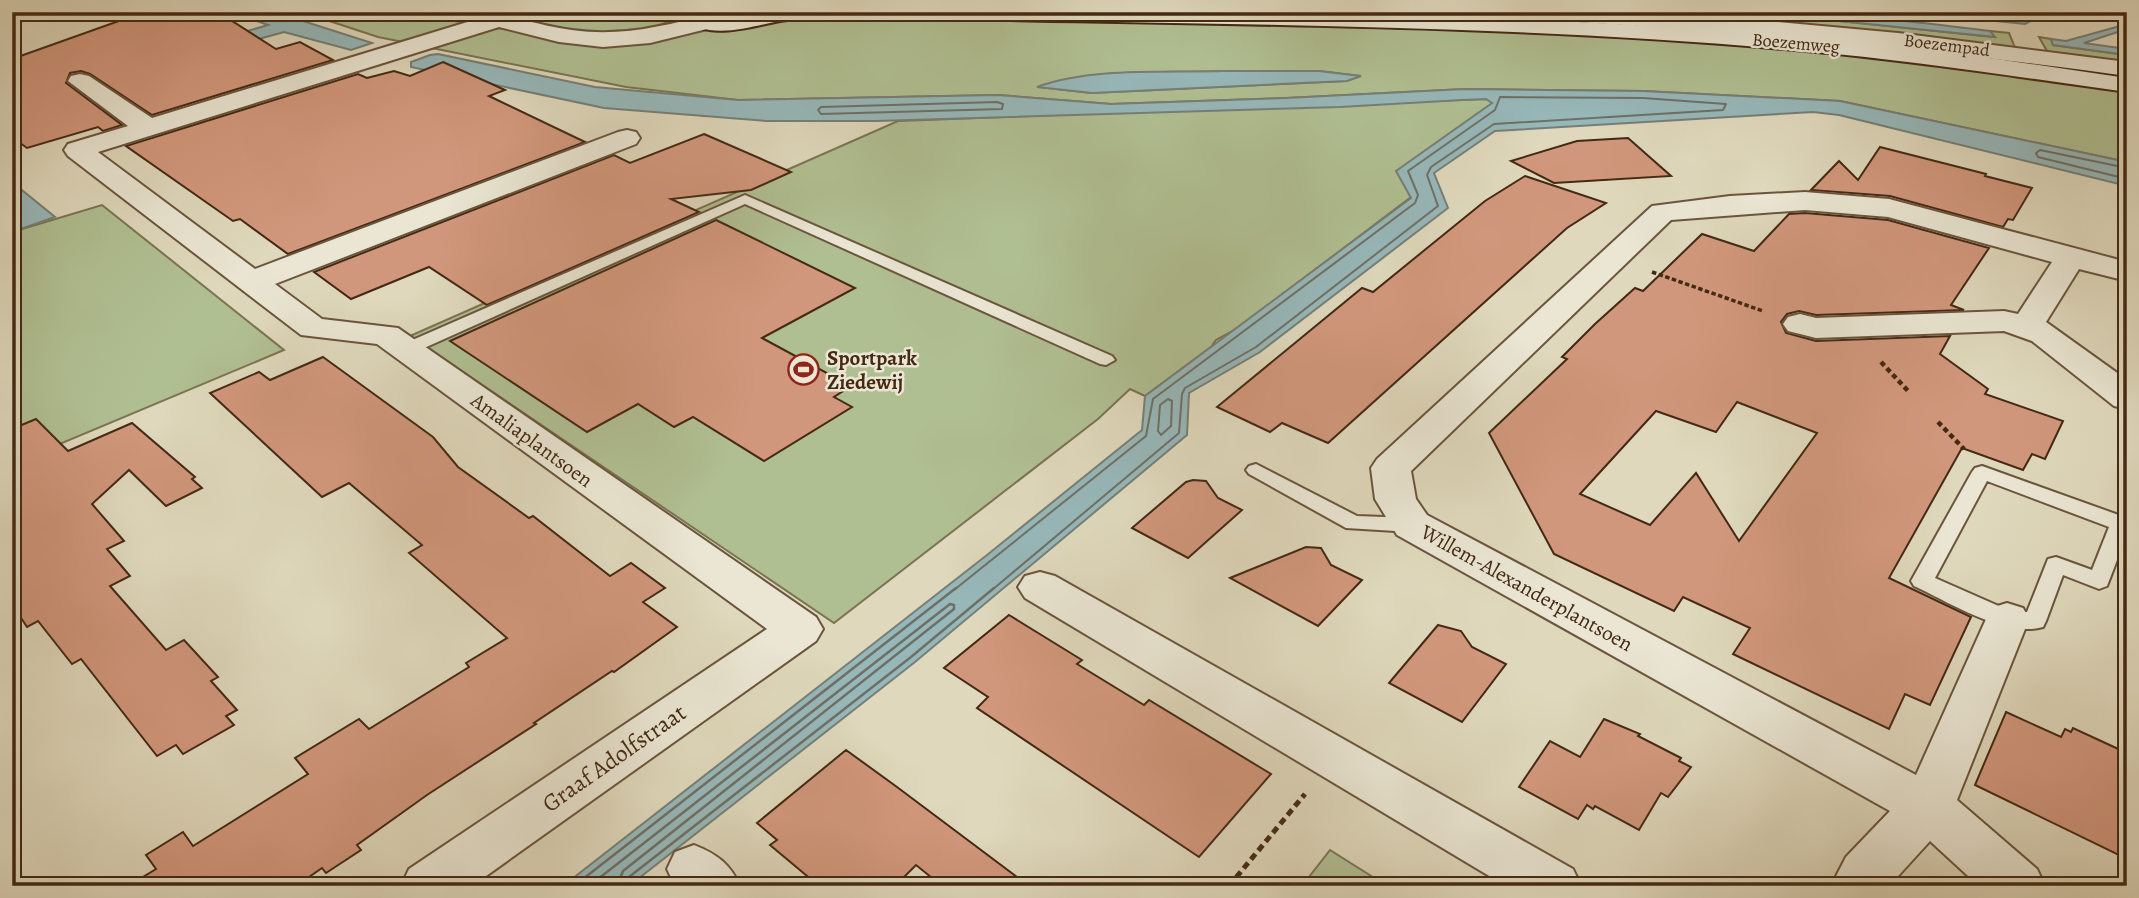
<svg xmlns="http://www.w3.org/2000/svg" width="2139" height="898" viewBox="0 0 2139 898" font-family="Alegreya,serif">
<style>
.green{fill:#b0bf92;stroke:#7a7452;stroke-width:2;fill-rule:evenodd}
.water{fill:#97b8ba;stroke:#767f77;stroke-width:2}
.lines{fill:none;stroke-linecap:round;stroke-linejoin:round}
.shore-far1{stroke:#6e7066;stroke-width:2}
.shore{stroke:#6e7066;stroke-width:2.5}
.building{fill:#d1977c;stroke:#442913;stroke-width:2;fill-rule:evenodd}
.service-casing{stroke:#6b553d;stroke-width:4}
.minor-casing{stroke:#6b553d;stroke-width:4}
.secondary-casing{stroke:#442913;stroke-width:4}
.path-far2{stroke:#442913;stroke-width:3.5;stroke-dasharray:4.5 2.5;stroke-linecap:butt}
.path-far1{stroke:#442913;stroke-width:4.5;stroke-dasharray:5 3.5;stroke-linecap:butt}
.path{stroke:#442913;stroke-width:5;stroke-dasharray:7 4.5;stroke-linecap:butt}
.service{fill:#eae6d3;fill-rule:evenodd}
.minor{fill:#eae6d3;fill-rule:evenodd}
.secondary{fill:#eae6d3;fill-rule:evenodd}
.labels{text-anchor:middle;stroke-width:5;stroke-linejoin:round;paint-order:stroke}
.far-street-label{font-size:18px;fill:#442913;stroke:#eae6d3}
.poi-label{font-size:21px;font-weight:bold;fill:#442913;stroke:#eae6d3;text-anchor:start}
.street-label{font-size:21px;fill:#442913;stroke:#eae6d3}
.near-street-label{font-size:24px;fill:#442913;stroke:#eae6d3}
</style>
<rect width="100%" height="100%" fill="#dfd8bc"/>
<filter id="stains"><feTurbulence type="fractalNoise" baseFrequency=".00286" numOctaves="4"/><feColorMatrix values="0 0 0 0 .2 0 0 0 0 .09 0 0 0 0 .02 0 0 0 .5 -.17"/></filter>
<radialGradient id="worn" r=".72"><stop offset=".6" stop-color="#630" stop-opacity="0"/><stop offset="1" stop-color="#630" stop-opacity=".3"/></radialGradient>
<!-- green -->
<g class="green">
<polygon points="302,12 436,12 459,18 454,21 461,22 460,25 403,42 378,37"/>
<path d="M675,12c-7,21 -66,23 -86,22 -28,-1 -67,-15 -96,-21z"/>
<polygon points="1154,12 1378,12 1689,24 2127,73 2127,79 1450,19"/>
<polygon points="1672,12 1750,12 1994,37 1990,31 2009,33 2016,50 1678,16"/>
<path d="M830,16c305,6 610,7 914,28 128,9 256,29 383,47v71l-287,-61 -197,-10 -178,-2 -179,9 -175,6 -113,-9 -260,5 -112,-13 -199,-40 57,-17 18,-2 78,17 37,1 23,-2 63,-15 46,-2 37,-7zM1223,71h96l41,5 -14,5 -255,12 -52,-6c50,-19 129,-14 184,-16z"/>
<polygon points="2039,37 2051,39 2053,45 2127,55 2127,66 2054,55 2047,51"/>
<polygon points="1486,99 1493,103 1397,171 1411,197 1238,328 1216,340 1211,347 1145,396 1130,389 1098,419 834,623 410,336 898,121"/>
<polygon points="102,205 284,350 12,464 12,232"/>
<polygon points="1330,850 1387,886 1302,886"/>
</g>
<!-- water -->
<g class="water">
<polygon points="232,12 275,12 372,43 351,50 284,32 108,81 98,75 268,25"/>
<path d="M1750,12c81,0 160,9 240,19l5,6z"/>
<polygon points="1909,12 2048,12 2025,24"/>
<polygon points="2127,24 2127,29 2084,43 2127,49 2127,55 2053,45 2051,39 2066,41"/>
<polygon points="438,54 595,87 738,100 998,95 1111,104 1286,98 1465,89 1643,91 1840,101 2127,162 2127,186 1839,115 1813,112 1495,131 1434,173 1448,208 1260,352 1189,393 1187,435 915,662 629,886 563,886 987,555 1142,430 1145,396 1411,198 1396,171 1492,103 1486,99 1462,100 1340,107 877,121 766,121 604,108 411,67 411,62 430,55"/>
<path d="M1223,71h96l42,5 -14,5 -255,12 -55,-6c55,-20 128,-14 186,-16z"/>
<polygon points="12,182 55,217 12,232"/>
</g>
<g class="lines">
<!-- shore-far1 -->
<g class="shore-far1">
<polygon points="997,102 1003,104 1002,109 821,114 818,110 821,107"/>
<polyline points="2127,168 2040,150 2036,153 2038,157 2127,179"/>
<polygon points="1168,399 1172,401 1171,426 1161,435 1158,431 1160,405"/>
<polyline points="954,590 1146,436 1153,399 1415,203 1418,195 1408,171 1495,110 1500,97 1643,98 1726,104 1723,110 1494,124 1431,167 1427,175 1438,206 1256,347 1185,388 1182,394 1179,433 992,590"/>
</g>
<!-- shore -->
<g class="shore">
<polyline points="574,886 956,588"/>
<polyline points="589,886 950,604 954,605 954,609 623,871 617,886"/>
<polyline points="626,886 629,877 911,657 994,588"/>
</g>
</g>
<!-- building -->
<g class="building">
<polygon points="144,12 218,12 276,49 300,42 333,60 152,115 90,74 81,71 70,73 66,83 122,125 103,131 98,127 27,148 12,137 12,59"/>
<polygon points="443,62 505,90 489,96 585,142 288,254 240,219 233,221 126,146 358,74 367,78 394,71 410,76"/>
<polygon points="704,134 791,172 751,190 671,199 699,212 487,305 429,267 351,299 314,272 614,155 630,163"/>
<polygon points="1628,138 1671,176 1554,183 1511,161 1577,141"/>
<polygon points="1880,147 1986,174 1985,176 2032,188 2013,220 2008,219 2003,227 1890,196 1811,190 1839,161 1858,180"/>
<polygon points="1525,176 1606,203 1567,228 1328,443 1282,423 1270,432 1217,407 1362,288 1373,292 1485,201"/>
<path d="M1805,213l83,7 101,28 -38,57 13,5 -148,5 -17,-4 -12,3 -6,8 5,11 30,8 134,-5 -10,18 48,35 -3,5 78,27 -18,38 -13,-5 -9,16 -61,-22 -73,130 82,39 -41,88 -25,-11 -16,35 -156,-75 17,-26 -67,-31 -9,14 -120,-57 -65,-121 78,-74 -5,-2 33,-33 40,-36 8,3 59,-57 52,17 35,-37zM1737,402l80,31 -78,108 -43,-68 -46,52 -70,-31 76,-83 60,21z"/>
<polygon points="716,220 855,288 762,338 851,386 834,397 852,407 764,461 693,417 674,427 638,404 587,432 450,341"/>
<polygon points="323,357 433,437 458,467 529,518 533,516 610,576 631,563 665,588 643,602 677,627 614,672 612,671 534,723 536,724 427,795 357,845 361,850 326,873 322,868 296,886 128,886 156,869 146,855 183,832 193,846 308,774 295,758 359,719 369,729 469,667 466,663 507,638 409,553 422,545 349,483 322,497 210,393 259,372 270,380"/>
<polygon points="36,419 68,451 132,423 195,477 192,479 202,488 166,506 129,470 92,504 124,541 107,549 130,576 110,586 166,650 184,640 218,677 211,681 237,710 226,716 234,725 183,754 176,745 157,756 81,659 72,664 38,621 27,627 12,604 12,429"/>
<polygon points="1193,480 1206,481 1218,498 1242,510 1188,558 1132,528 1186,482"/>
<polygon points="1306,547 1321,548 1331,565 1362,580 1318,626 1230,578"/>
<polygon points="1009,615 1082,660 1077,664 1144,705 1149,700 1271,774 1199,857 977,708 988,697 944,668"/>
<polygon points="1438,625 1461,631 1472,647 1506,664 1462,722 1389,683"/>
<polygon points="2006,712 2061,737 2065,729 2071,732 2073,728 2127,753 2127,859 1975,785"/>
<polygon points="1604,719 1640,734 1638,736 1681,758 1679,761 1691,767 1668,797 1661,793 1639,830 1595,806 1593,809 1587,805 1578,819 1519,787 1550,741 1580,757"/>
<polygon points="846,750 897,787 1029,886 942,886 916,865 895,886 819,886 770,845 777,840 757,823"/>
</g>
<g class="lines">
<defs>
<g id="service">
<polygon points="745,195 1112,356 1115,360 1106,365 1100,364 745,204 413,353 401,353 398,349 401,345"/>
<polygon points="1256,464 1357,516 1412,518 1419,520 1422,525 1419,530 1412,532 1346,528 1249,474 1246,470 1249,466"/>
<path d="M1982,466l145,52v16l-20,52 -8,3 -36,-14 -17,46 -3,6c-38,11 -94,-25 -129,-41l-3,-5 61,-109 3,-4zM1987,481l122,46 -17,43 -36,-13 -8,2 -21,53 -17,-1 -75,-33z"/>
</g>
<g id="minor">
<path d="M466,12c38,0 69,13 106,18 49,7 92,-4 139,-16l8,2 3,5 -3,5 -69,17 -47,4 -44,-5 -60,-15 -401,125 157,117 363,-137 9,-2 9,2 4,6 -4,6 -361,140 47,35 76,9 418,289 7,12 -7,12 -344,245h-71l8,-17 358,-240 -390,-285 -76,-9 -233,-179 -4,-6 4,-6 60,-18 -60,-45 3,-5 9,-2 9,2 63,42 322,-98 -6,-1z"/>
<path d="M1503,12h144l98,7 153,14 229,29v14c-204,-28 -408,-48 -613,-57l-8,-2z"/>
<polygon points="1805,192 1889,199 2127,262 2127,281 2079,269 2046,322 2127,380 2127,409 2114,406 2032,341 2004,331 1816,338 1788,331 1783,324 1788,317 1800,314 1816,318 2004,311 2018,314 2052,262 1888,217 1805,210 1671,220 1411,471 1416,499 1427,515 1916,775 1991,608 2007,603 2023,608 2029,619 1957,800 2037,869 2045,886 1979,886 1930,841 1889,886 1831,886 1846,857 1890,811 1397,535 1375,499 1371,468 1377,459 1652,206 1730,196"/>
<polygon points="1040,572 1055,576 1573,869 1581,886 1506,886 1025,598 1018,587 1025,576"/>
<path d="M694,845c23,9 36,19 46,41h-65l-8,-17 8,-17z"/>
</g>
<g id="secondary">
<path d="M680,12h26l9,4 22,1 28,-5h99l-3,5 -8,2c-22,0 -44,0 -65,1 -32,3 -83,27 -108,-8z"/>
<path d="M948,12c285,0 570,0 855,25 108,9 216,25 324,41v14c-107,-15 -214,-31 -321,-41 -282,-26 -565,-26 -847,-32l-8,-2z"/>
</g>
</defs>
<!-- service casing -->
<use href="#service" class="service-casing"/>
<!-- minor casing -->
<use href="#minor" class="minor-casing"/>
<!-- secondary casing -->
<use href="#secondary" class="secondary-casing"/>
<!-- path-far2 -->
<polyline class="path-far2" points="1652,272 1763,311"/>
<!-- path-far1 -->
<g class="path-far1">
<polyline points="1881,362 1909,392"/>
<polyline points="1938,422 1964,449"/>
</g>
<!-- path -->
<polyline class="path" points="1229,886 1305,794"/>
<!-- service -->
<use href="#service" class="service"/>
<!-- minor -->
<use href="#minor" class="minor"/>
<!-- secondary -->
<use href="#secondary" class="secondary"/>
</g>
<!-- icons -->
<defs>
<symbol id="stadium-ring" viewBox="-11 -11 22 22"><circle r="9.5" fill="#eae6d3" stroke="#8f2418" stroke-width="1.5"/><path d="M0-5a6.5 5 0 1 0 0 10a6.5 5 0 1 0 0-10ZM-3.5-1.8h7v3.6h-7Z" fill="#8f2418"/></symbol>
</defs>
<g fill-rule="evenodd">
<use href="#stadium-ring" x="786" y="352" width="35" height="35"/>
</g>
<g class="labels">
<!-- far-street labels -->
<g class="far-street-label">
<text transform="translate(1796 43) rotate(5)" y="6">Boezemweg</text>
<text transform="translate(1947 45) rotate(7)" y="6">Boezempad</text>
</g>
<!-- poi labels -->
<g class="poi-label">
<text x="827" y="365">Sportpark<tspan x="827" dy="24">Ziedewij</tspan></text>
</g>
<!-- street labels -->
<g class="street-label">
<text transform="translate(532 440) rotate(36)" y="7">Amaliaplantsoen</text>
<text transform="translate(1527 588) rotate(29)" y="7">Willem-Alexanderplantsoen</text>
</g>
<!-- near-street labels -->
<g class="near-street-label">
<text transform="translate(614 758) rotate(-35)" y="8">Graaf Adolfstraat</text>
</g>
</g>
<!-- margin -->
<rect width="2139" height="898" fill="none" stroke="#dfd8bc" stroke-width="42"/>
<rect x="14" y="14" width="2111" height="870" fill="none" stroke="#442913" stroke-width="3.5"/>
<rect x="21" y="21" width="2097" height="856" fill="none" stroke="#442913" stroke-width="2"/>
<rect width="100%" height="100%" filter="url(#stains)"/>
<rect width="100%" height="100%" fill="url(#worn)"/>
</svg>
